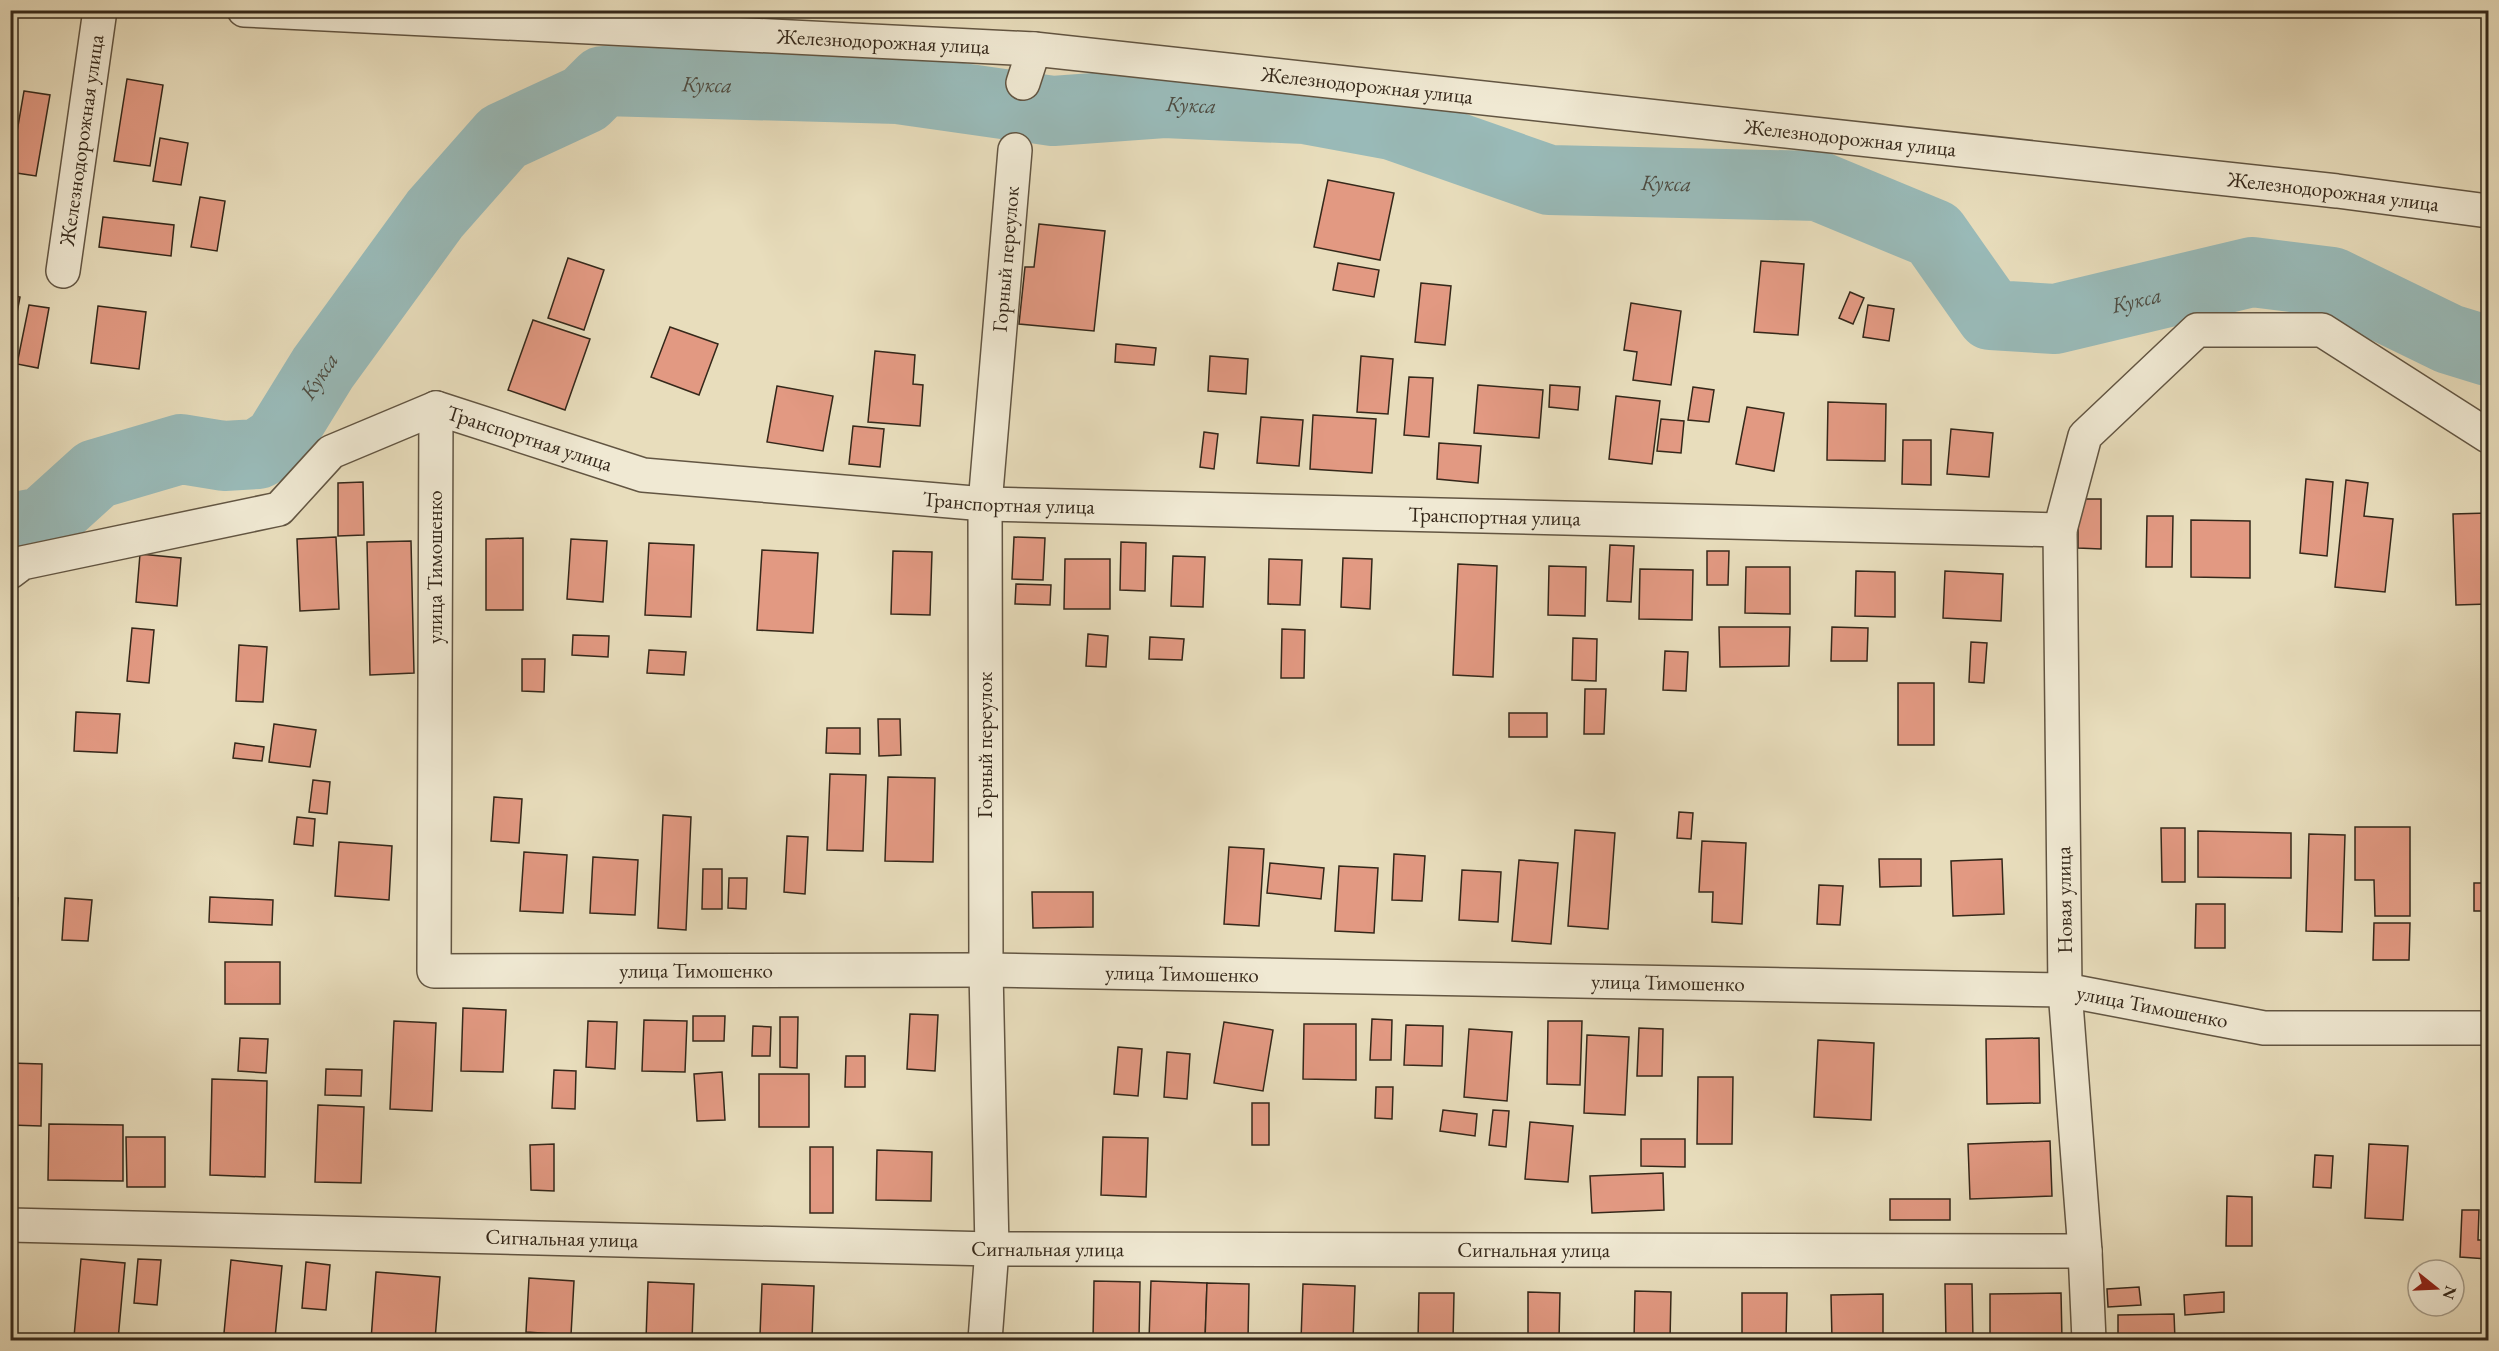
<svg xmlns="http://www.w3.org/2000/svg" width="2499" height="1351" viewBox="0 0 2499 1351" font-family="'EB Garamond',serif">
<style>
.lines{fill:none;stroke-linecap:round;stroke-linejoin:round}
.river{stroke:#99bab8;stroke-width:70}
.building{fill:#e29982;stroke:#35281a;stroke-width:1.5}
.minor-casing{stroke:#625542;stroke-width:36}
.minor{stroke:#f0e9d3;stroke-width:33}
.labels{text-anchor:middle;stroke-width:4.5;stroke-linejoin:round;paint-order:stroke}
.street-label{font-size:21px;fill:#35281a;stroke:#f0e9d3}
.water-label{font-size:22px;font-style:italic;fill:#4e4c42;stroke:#f0e9d3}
</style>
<rect width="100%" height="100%" fill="#e8ddbc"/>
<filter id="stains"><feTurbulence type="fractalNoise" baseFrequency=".00333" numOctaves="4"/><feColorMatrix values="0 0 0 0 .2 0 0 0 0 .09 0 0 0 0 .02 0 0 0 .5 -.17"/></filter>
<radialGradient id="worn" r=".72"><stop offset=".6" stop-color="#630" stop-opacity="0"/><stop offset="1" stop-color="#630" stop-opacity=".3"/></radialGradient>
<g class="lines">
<!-- river -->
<path class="river" id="s1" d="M10,528l33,-6 53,-48 85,-25 43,7 34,-2 20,-13 45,-73 112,-154 68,-77 82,-38 18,-18 295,8 155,22 111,-8 141,6 87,16 157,55 269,6 116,48 57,81 64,4 197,-47 80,10 117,57 39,12"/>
</g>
<!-- building -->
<g class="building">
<polygon points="127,79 163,85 150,166 114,161"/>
<polygon points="24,91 50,95 36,176 10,172"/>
<polygon points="160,138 188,143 181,185 153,181"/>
<polygon points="1328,180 1394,193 1380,260 1314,247"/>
<polygon points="200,197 225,201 217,251 191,247"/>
<polygon points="103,217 174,225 171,256 99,247"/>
<polygon points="1039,224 1105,231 1094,331 1019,324 1025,267 1034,267"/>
<polygon points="568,258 604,270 584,330 548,318"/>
<polygon points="1761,261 1804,264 1798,335 1754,332"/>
<polygon points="1338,263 1379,270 1374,297 1333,290"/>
<polygon points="1421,283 1451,286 1445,345 1415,342"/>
<polygon points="1850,292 1864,298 1853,324 1839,318"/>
<polygon points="10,295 20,297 10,348"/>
<polygon points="1631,303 1681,311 1671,385 1633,380 1637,352 1624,350"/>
<polygon points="29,305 49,308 38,368 17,364"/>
<polygon points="1868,305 1894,309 1889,341 1863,337"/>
<polygon points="98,306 146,312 139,369 91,363"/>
<polygon points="533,320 590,339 565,410 508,390"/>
<polygon points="670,327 718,344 699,395 651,377"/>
<polygon points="1116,344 1156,348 1154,365 1115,362"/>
<polygon points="875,351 915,355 913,384 923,385 920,426 868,422"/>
<polygon points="1210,356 1248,359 1246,394 1208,391"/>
<polygon points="1361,356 1393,359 1388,414 1357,412"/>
<polygon points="1409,377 1433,378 1429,437 1404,435"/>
<polygon points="1478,385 1543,390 1539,438 1474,433"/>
<polygon points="1550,385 1580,387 1578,410 1549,407"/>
<polygon points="777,386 833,396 823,451 767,442"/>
<polygon points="1693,387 1714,390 1709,422 1688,420"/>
<polygon points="1616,396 1660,401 1652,464 1609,459"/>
<polygon points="1828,402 1886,404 1885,461 1827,460"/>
<polygon points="1747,407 1784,413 1774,471 1736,464"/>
<polygon points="1313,415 1376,419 1372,473 1310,469"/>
<polygon points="1261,417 1303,420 1299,466 1257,463"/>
<polygon points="1661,419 1684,421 1681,453 1657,451"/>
<polygon points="853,426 884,429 880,467 849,464"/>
<polygon points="1951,429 1993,433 1989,477 1947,474"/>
<polygon points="1204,432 1218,434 1214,469 1200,467"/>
<polygon points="1903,440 1931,440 1931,485 1902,484"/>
<polygon points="1439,443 1481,446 1478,483 1437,479"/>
<polygon points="2306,479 2333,482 2327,556 2300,553"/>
<polygon points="2346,480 2368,483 2364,516 2393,519 2385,592 2335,587"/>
<polygon points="363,482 364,535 338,536 338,483"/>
<polygon points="2078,499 2101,499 2101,549 2078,548"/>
<polygon points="2488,513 2488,604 2456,605 2453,514"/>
<polygon points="2147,516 2173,516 2172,567 2146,567"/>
<polygon points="2191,520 2250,521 2250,578 2191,577"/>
<polygon points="336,537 339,609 300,611 297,539"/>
<polygon points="1014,537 1045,538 1043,580 1012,579"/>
<polygon points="523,538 523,610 486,610 486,539"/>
<polygon points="571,539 607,541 603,602 567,599"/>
<polygon points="411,541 414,673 370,675 367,542"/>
<polygon points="1121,542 1146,543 1145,591 1120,590"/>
<polygon points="649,543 694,545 691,617 645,615"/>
<polygon points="1610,545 1634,546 1631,602 1607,601"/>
<polygon points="762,550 818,553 813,633 757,630"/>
<polygon points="893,551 932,552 930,615 891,614"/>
<polygon points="1707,551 1729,551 1728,585 1707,585"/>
<polygon points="140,554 181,558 177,606 136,602"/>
<polygon points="1173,556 1205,557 1203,607 1171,606"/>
<polygon points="1343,558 1372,559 1370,609 1341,607"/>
<polygon points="1065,559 1110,559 1110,609 1064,609"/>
<polygon points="1269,559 1302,560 1300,605 1268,604"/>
<polygon points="1458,564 1497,566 1493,677 1453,675"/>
<polygon points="1549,566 1586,567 1585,616 1548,615"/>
<polygon points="1746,567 1790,567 1790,614 1745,613"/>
<polygon points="1640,569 1693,570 1692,620 1639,619"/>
<polygon points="1856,571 1895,572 1895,617 1855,616"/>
<polygon points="1945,571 2003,574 2001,621 1943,618"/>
<polygon points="1016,584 1051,585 1050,605 1015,604"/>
<polygon points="1719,627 1790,627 1789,666 1720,667"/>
<polygon points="1832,627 1868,628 1867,661 1831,661"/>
<polygon points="132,628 154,630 149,683 127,681"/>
<polygon points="1282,629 1305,630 1304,678 1281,678"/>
<polygon points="1088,634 1108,636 1106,667 1086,666"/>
<polygon points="573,635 609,636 608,657 572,655"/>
<polygon points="1150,637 1184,639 1182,660 1149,659"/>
<polygon points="1573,638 1597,639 1596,681 1572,680"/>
<polygon points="1971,642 1987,643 1984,683 1969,682"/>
<polygon points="239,645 267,647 263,702 236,701"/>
<polygon points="649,650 686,652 684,675 647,673"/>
<polygon points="1665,651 1688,652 1686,691 1663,690"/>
<polygon points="522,659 545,659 544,692 522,691"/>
<rect x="1898" y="683" width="36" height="62"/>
<polygon points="1585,689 1606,689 1604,734 1584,734"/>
<polygon points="76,712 120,714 117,753 74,751"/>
<rect x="1509" y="713" width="38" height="24"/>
<polygon points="878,719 900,719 901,755 879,756"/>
<polygon points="274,724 316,730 310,767 269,762"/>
<polygon points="827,728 860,728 860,754 826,753"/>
<polygon points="235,743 264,747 262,761 233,758"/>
<polygon points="830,774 866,775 863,851 827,850"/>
<polygon points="888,777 935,778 933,862 885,861"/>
<polygon points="313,780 330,782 327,814 309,812"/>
<polygon points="494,797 522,799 519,843 491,841"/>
<polygon points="1679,812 1693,813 1691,839 1677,838"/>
<polygon points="663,815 691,817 686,930 658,928"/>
<polygon points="297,817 315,819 313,846 294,844"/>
<polygon points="2355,827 2410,827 2410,916 2375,916 2374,880 2355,880"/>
<polygon points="2161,828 2185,828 2185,882 2162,882"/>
<polygon points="1575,830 1615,833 1608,929 1568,926"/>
<polygon points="2198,831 2291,833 2291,878 2198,877"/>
<polygon points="2309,834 2345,835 2342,932 2306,931"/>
<polygon points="787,836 808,837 805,894 784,892"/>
<polygon points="1702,841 1746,843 1742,924 1712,922 1713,892 1699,892"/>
<polygon points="339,842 392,846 389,900 335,896"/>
<polygon points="1229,847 1264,849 1259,926 1224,924"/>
<polygon points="524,852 567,855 563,913 520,911"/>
<polygon points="1394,854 1425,856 1422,901 1392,900"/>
<polygon points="593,857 638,860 635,915 590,913"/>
<polygon points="1879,859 1921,859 1921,886 1880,887"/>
<polygon points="2002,859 2004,914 1953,916 1951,861"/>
<polygon points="1519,860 1558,863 1551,944 1512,941"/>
<polygon points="1270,863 1324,868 1321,899 1267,893"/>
<polygon points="1339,866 1378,868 1374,933 1335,931"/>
<polygon points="703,869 722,869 722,909 702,909"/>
<polygon points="1462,870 1501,872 1498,922 1459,920"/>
<polygon points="729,878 747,878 746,909 728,908"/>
<rect x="2474" y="883" width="14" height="28"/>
<polygon points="1819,885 1843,886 1840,925 1817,924"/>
<polygon points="1032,892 1093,892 1093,927 1033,928"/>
<polygon points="10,897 18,898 13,963 10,963"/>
<polygon points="210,897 273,900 272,925 209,922"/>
<polygon points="65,898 92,900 88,941 62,940"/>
<polygon points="2196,904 2225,904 2225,948 2195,948"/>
<polygon points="2374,923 2410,923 2409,960 2373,960"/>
<rect x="225" y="962" width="55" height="42"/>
<polygon points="463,1008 506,1010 503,1072 461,1071"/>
<polygon points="910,1014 938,1015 935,1071 907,1069"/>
<polygon points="693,1016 725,1016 724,1041 693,1041"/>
<polygon points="780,1017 798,1017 797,1068 780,1067"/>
<polygon points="1372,1019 1392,1020 1391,1060 1370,1060"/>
<polygon points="644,1020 687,1021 685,1072 642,1071"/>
<polygon points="394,1021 436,1023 432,1111 390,1109"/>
<polygon points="588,1021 617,1022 615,1069 586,1067"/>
<polygon points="1548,1021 1582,1021 1580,1085 1547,1084"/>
<polygon points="1224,1022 1273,1030 1263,1091 1214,1083"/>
<polygon points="1304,1024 1356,1024 1356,1080 1303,1079"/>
<polygon points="1406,1025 1443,1026 1442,1066 1404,1065"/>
<polygon points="753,1026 771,1027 770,1056 752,1056"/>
<polygon points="1639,1028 1663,1029 1662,1076 1637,1076"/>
<polygon points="1469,1029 1512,1032 1507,1101 1464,1097"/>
<polygon points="1587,1035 1629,1037 1625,1115 1584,1113"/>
<polygon points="240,1038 268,1039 266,1073 238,1071"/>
<polygon points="2039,1038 2040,1103 1987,1104 1986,1039"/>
<polygon points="1818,1040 1874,1043 1871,1120 1814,1117"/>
<polygon points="1118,1047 1142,1049 1138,1096 1114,1094"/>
<polygon points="1167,1052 1190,1054 1187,1099 1164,1097"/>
<polygon points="846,1056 865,1056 865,1087 845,1087"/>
<polygon points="10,1063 42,1064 41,1126 10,1125"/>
<polygon points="326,1069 362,1070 361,1096 325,1095"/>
<polygon points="554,1070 576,1071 575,1109 552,1108"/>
<polygon points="722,1072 725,1120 697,1121 694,1074"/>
<rect x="759" y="1074" width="50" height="53"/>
<polygon points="1698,1077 1733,1077 1732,1144 1697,1144"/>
<polygon points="212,1079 267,1081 265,1177 210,1175"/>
<polygon points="1376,1087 1393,1087 1392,1119 1375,1118"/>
<rect x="1252" y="1103" width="17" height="42"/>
<polygon points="318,1105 364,1107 361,1183 315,1182"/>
<polygon points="1443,1110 1477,1114 1475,1136 1440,1131"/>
<polygon points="1493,1110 1509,1111 1506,1147 1489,1145"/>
<polygon points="1530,1122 1573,1126 1568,1182 1525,1179"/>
<polygon points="49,1124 123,1125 123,1181 48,1180"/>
<polygon points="126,1137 165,1137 165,1187 127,1187"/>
<polygon points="1103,1137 1148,1138 1146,1197 1101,1195"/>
<polygon points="1641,1139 1685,1139 1685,1167 1641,1166"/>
<polygon points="2050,1141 2052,1196 1970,1199 1968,1144"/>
<polygon points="554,1144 554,1191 531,1190 530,1145"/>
<polygon points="2369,1144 2408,1146 2403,1220 2365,1218"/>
<rect x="810" y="1147" width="23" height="66"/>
<polygon points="877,1150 932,1152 931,1201 876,1200"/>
<polygon points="2315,1155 2333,1156 2331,1188 2313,1187"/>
<polygon points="1663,1173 1664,1210 1592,1213 1590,1176"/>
<polygon points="2227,1196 2252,1197 2252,1246 2226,1246"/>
<rect x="1890" y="1199" width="60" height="21"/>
<polygon points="2462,1210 2479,1210 2478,1240 2488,1240 2487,1259 2460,1257"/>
<polygon points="81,1259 125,1263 118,1340 74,1337"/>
<polygon points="138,1259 161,1260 157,1305 134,1303"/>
<polygon points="231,1260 282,1266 275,1338 224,1333"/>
<polygon points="306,1262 330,1265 326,1310 302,1308"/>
<polygon points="376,1272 440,1277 435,1340 371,1340"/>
<polygon points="529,1278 574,1281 571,1335 526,1332"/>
<polygon points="1094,1281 1140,1282 1139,1340 1093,1339"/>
<polygon points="1151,1281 1207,1283 1205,1340 1149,1340"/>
<polygon points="648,1282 694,1284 692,1340 646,1340"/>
<polygon points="1207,1283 1249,1284 1248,1340 1205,1340"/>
<polygon points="762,1284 814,1286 812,1338 760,1335"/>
<polygon points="1303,1284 1355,1286 1353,1340 1301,1340"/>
<polygon points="1945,1284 1972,1284 1973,1340 1946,1340"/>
<polygon points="2139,1287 2141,1305 2108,1307 2107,1289"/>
<polygon points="1635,1291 1671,1292 1670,1340 1634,1340"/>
<polygon points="1528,1292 1560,1293 1559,1340 1528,1340"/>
<polygon points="2224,1292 2224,1312 2185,1315 2184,1295"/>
<polygon points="1419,1293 1454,1293 1453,1340 1418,1340"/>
<polygon points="1742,1293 1787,1293 1786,1340 1742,1340"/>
<polygon points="2061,1293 2062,1340 1990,1340 1990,1294"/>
<polygon points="1883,1294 1883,1340 1832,1340 1831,1295"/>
<polygon points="2174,1314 2175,1340 2118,1340 2118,1315"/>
</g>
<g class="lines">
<defs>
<g id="minor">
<path id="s2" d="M244,10l790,39 1303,142 151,20"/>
<polyline points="1023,83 1034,49"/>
<path id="s3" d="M63,271l37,-261"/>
<path id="s4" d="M436,408l-2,563 552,-1 1079,20 199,38h224"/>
<path id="s5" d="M10,572l12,-9 257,-54 52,-57 105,-44 207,67 342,29 1075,26"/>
<path id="s6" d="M10,1225l982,24 1093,2"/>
<path id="s7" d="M985,1340l7,-91 -6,-279 -1,-466 30,-354"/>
<polyline points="2089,1340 2085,1251 2065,990 2060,530 2085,436 2197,330 2322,330 2488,436"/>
</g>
</defs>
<!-- minor casing -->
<use href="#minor" class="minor-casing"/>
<!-- minor -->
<use href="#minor" class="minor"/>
</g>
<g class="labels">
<!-- street labels -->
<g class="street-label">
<text dy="7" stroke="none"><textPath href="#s2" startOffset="640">Железнодорожная улица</textPath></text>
<text dy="7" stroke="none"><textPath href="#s2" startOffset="1126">Железнодорожная улица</textPath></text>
<text dy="7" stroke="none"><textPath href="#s2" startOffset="1612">Железнодорожная улица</textPath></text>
<text dy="7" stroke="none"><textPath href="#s3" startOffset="132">Железнодорожная улица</textPath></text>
<text dy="7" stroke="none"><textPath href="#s2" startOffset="2098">Железнодорожная улица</textPath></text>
<text dy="7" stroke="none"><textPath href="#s7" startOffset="1082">Горный переулок</textPath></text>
<text dy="7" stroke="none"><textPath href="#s5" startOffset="567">Транспортная улица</textPath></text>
<text dy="7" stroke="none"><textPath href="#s5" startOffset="1053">Транспортная улица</textPath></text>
<text dy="7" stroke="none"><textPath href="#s5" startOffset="1539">Транспортная улица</textPath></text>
<text transform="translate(435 567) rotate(-90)" y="7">улица Тимошенко</text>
<text transform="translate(985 745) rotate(-90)" y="7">Горный переулок</text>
<text transform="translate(2064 900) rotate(-91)" y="7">Новая улица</text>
<text dy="7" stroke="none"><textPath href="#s4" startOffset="825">улица Тимошенко</textPath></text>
<text dy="7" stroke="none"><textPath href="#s4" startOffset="1311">улица Тимошенко</textPath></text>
<text dy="7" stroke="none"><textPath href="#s4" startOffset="1797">улица Тимошенко</textPath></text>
<text dy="7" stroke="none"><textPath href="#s4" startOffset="2283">улица Тимошенко</textPath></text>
<text dy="7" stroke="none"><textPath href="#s6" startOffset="552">Сигнальная улица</textPath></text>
<text dy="7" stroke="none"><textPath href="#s6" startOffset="1038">Сигнальная улица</textPath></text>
<text dy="7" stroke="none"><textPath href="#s6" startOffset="1524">Сигнальная улица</textPath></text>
</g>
<!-- water labels -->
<g class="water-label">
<text dy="8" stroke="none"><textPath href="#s1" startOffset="894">Кукса</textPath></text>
<text dy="8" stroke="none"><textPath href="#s1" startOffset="1380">Кукса</textPath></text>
<text dy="8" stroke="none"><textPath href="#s1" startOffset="1866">Кукса</textPath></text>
<text dy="8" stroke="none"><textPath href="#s1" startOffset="2390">Кукса</textPath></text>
<text dy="8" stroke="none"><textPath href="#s1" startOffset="372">Кукса</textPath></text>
</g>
</g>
<!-- margin -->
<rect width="2499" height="1351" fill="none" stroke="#e8ddbc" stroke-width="36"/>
<rect x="12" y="12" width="2475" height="1327" fill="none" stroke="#35281a" stroke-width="3"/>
<rect x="18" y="18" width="2463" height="1315" fill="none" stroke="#35281a" stroke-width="1.5"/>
<!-- north arrow -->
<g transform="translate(2436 1288) rotate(108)"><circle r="28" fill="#f0e9d3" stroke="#a59c89" stroke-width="1.5"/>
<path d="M0-4.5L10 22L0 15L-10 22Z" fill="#8f2418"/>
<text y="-9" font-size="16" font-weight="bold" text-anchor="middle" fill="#35281a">N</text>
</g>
<rect width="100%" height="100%" filter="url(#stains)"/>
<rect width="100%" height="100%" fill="url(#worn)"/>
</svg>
